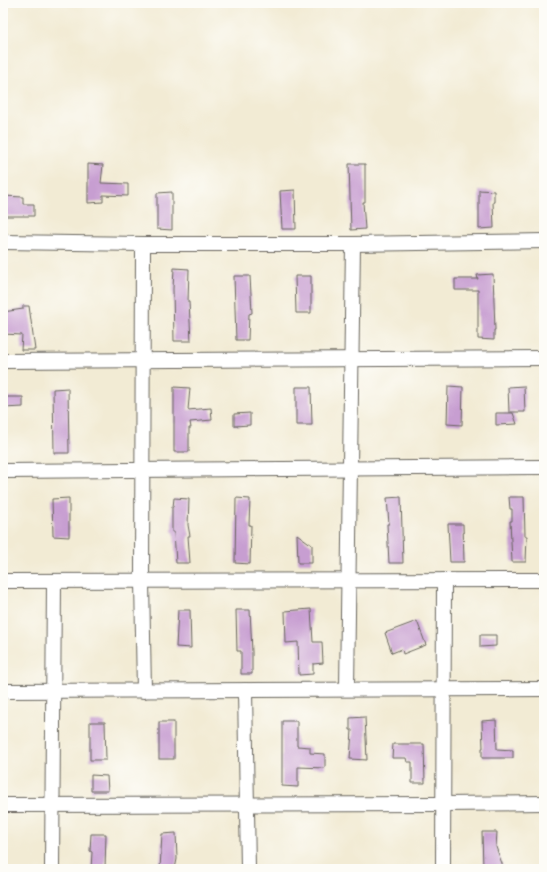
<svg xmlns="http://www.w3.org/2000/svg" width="547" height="872" viewBox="0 0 547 872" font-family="'Sorts Mill Goudy',serif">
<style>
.building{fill:#c79ed1}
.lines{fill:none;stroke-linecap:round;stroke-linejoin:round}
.minor-casing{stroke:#67645c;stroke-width:16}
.minor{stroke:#fff;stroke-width:14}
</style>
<rect width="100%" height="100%" fill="#fdfcf7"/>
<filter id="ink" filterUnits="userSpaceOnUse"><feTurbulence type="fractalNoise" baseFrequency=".025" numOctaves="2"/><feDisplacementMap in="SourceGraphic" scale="8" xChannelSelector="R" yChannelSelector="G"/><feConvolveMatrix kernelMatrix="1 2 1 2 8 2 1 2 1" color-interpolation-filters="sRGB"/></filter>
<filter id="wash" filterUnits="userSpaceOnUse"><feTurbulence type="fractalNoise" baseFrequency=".012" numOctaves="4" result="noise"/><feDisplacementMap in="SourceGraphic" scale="16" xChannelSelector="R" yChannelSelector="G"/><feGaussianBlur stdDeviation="0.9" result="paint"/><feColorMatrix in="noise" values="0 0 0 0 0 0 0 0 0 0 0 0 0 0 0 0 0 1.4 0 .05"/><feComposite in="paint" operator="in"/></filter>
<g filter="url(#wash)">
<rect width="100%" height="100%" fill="#f2ebd4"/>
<g id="blocks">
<!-- building -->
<g class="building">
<polygon points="88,164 103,165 101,183 128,184 128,196 103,195 103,202 88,203"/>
<polygon points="349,164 365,164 365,202 363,202 365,229 351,230"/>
<polygon points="295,190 296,229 282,229 280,191"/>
<polygon points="479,190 494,191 494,202 493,202 494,228 479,229"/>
<polygon points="172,192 172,230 157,229 157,193"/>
<polygon points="3,196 23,197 23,204 34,204 34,216 3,216"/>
<polygon points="174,268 189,269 188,302 189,302 191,341 174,341 173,289"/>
<polygon points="493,274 495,330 494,330 494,340 478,339 478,290 455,290 455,279 478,279 477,275"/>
<polygon points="234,276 250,276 252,313 249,314 248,340 236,340"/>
<polygon points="295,276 311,276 311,313 296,313"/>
<polygon points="23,306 29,306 35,350 21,350 22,335 3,334 3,312 23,309"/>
<polygon points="448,386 463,387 462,425 447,424"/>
<polygon points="524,386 525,412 509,412 508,387"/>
<polygon points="174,387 190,388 188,410 211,408 212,420 190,422 191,428 189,428 189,452 174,452"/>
<polygon points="296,387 311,387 312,425 296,425"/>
<polygon points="68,388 69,453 54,453 53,389"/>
<polygon points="3,397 23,397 23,407 3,408"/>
<polygon points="250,413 250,425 234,426 234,414"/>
<polygon points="496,413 513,413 517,424 496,425"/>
<polygon points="401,497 403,563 389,563 387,524 389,524 387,498"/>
<polygon points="509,497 524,497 525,536 527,536 526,562 512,562 510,521 512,521 512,509 510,509"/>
<polygon points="69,498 69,537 53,536 52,499"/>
<polygon points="174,498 189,499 188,525 190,536 188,536 190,563 176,563 174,532 172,532 172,507 173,507"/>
<polygon points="236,498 250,499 249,525 251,525 250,564 235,563"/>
<polygon points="448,524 463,524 464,562 450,562"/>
<polygon points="297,534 312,545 312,563 298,563"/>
<polygon points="311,609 313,642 322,642 323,663 313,664 313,674 299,675 298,642 286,643 285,611"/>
<polygon points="178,610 190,610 191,648 176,647"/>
<polygon points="236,610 250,610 252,652 252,674 241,674 241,651 237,651"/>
<polygon points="417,621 426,645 403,654 402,649 392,653 385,633"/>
<polygon points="480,635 496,635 496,646 480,647"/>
<polygon points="365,717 367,760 350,759 352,730 350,730 350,718"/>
<polygon points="496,720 497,749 513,750 513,758 482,758 482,748 483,748 482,721"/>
<polygon points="282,721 297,721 297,746 310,747 310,753 325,754 325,768 298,767 298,787 282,786"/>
<polygon points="90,722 105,722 106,760 90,760"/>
<rect x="159" y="722" width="15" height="37"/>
<polygon points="393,744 424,744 425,783 412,783 412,762 407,762 406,758 392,758"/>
<polygon points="91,775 107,776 108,791 91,791"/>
<polygon points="482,832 497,832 496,847 504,869 483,869"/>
<polygon points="176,833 177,859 175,869 160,869 162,834"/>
<polygon points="91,834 106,834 105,869 91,869 92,852 90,851"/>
</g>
</g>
</g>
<g filter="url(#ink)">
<use href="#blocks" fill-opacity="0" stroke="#67645c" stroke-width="1"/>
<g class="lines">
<defs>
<g id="minor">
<polyline points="3,242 143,244 353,244 544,241"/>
<polyline points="143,244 142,581 144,691"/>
<polyline points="3,361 544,358"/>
<polyline points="3,471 544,467"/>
<polyline points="3,581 544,580"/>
<polyline points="347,689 353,244"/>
<polyline points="245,690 248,869"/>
<polyline points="3,691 544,689"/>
<polyline points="3,805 443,804 544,803"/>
<polyline points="52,869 54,581"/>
<polyline points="443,869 444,580"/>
</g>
</defs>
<!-- minor casing -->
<use href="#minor" class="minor-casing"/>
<!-- minor -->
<use href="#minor" class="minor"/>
</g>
</g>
<!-- margin -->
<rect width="547" height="872" fill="none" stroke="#fdfcf7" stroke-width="16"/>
</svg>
